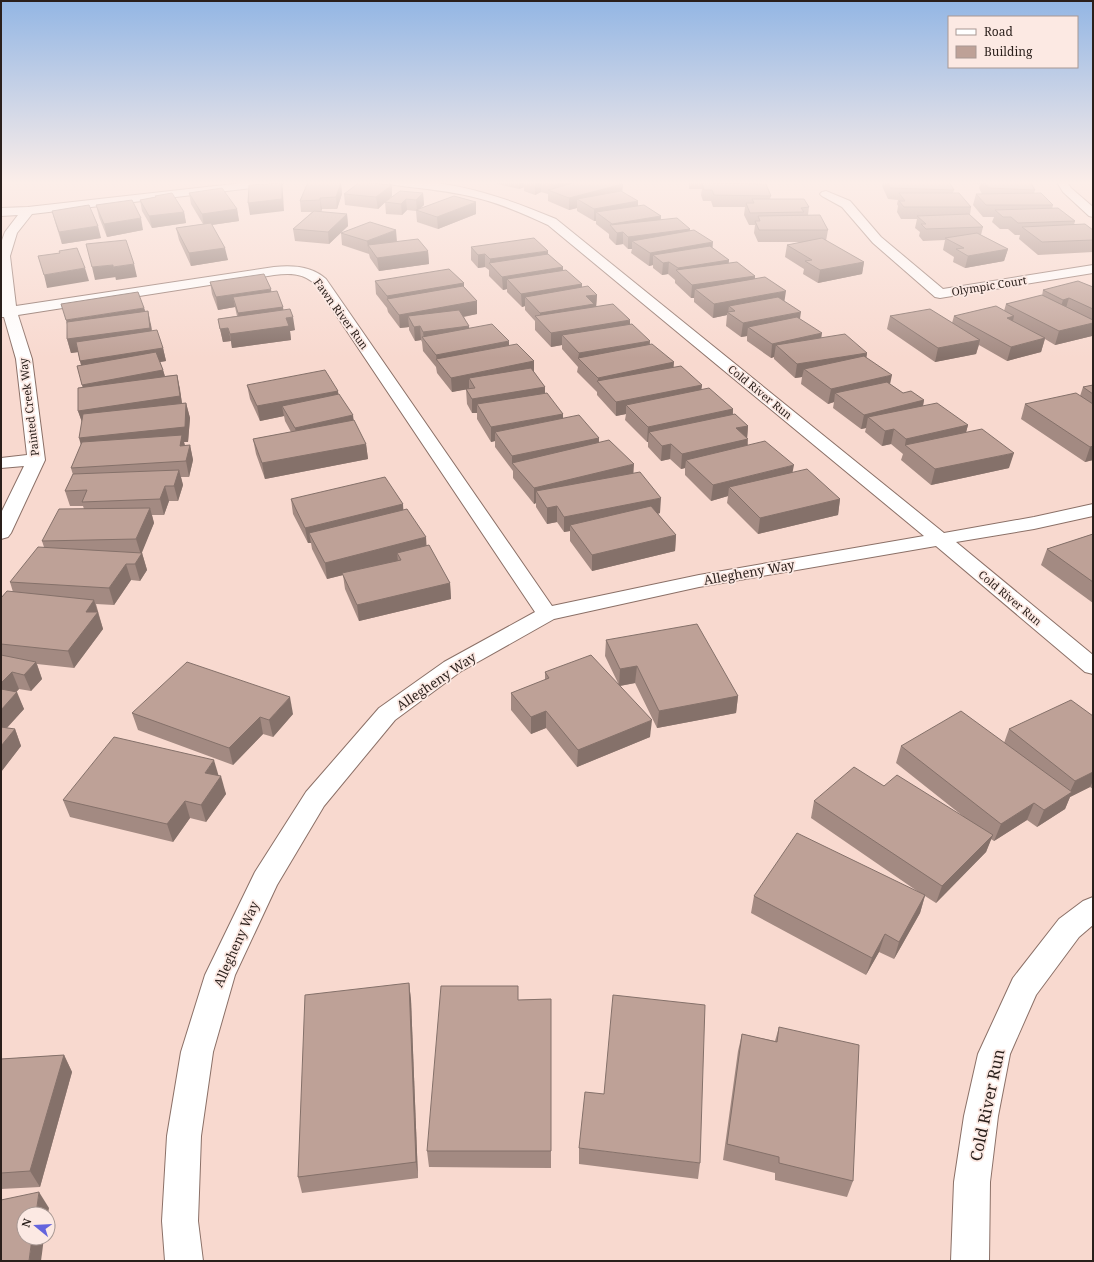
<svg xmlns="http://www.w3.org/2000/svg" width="1094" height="1262" viewBox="0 0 1094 1262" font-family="'Noto Serif',serif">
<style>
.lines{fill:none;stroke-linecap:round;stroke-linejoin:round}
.minor-casing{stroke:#8b7067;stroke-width:2}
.minor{fill:#fff;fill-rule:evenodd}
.wall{fill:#a38a82}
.shaded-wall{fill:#85716a}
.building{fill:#bea197;stroke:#85716a}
.labels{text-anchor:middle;stroke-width:3.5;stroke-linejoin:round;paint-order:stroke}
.far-street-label{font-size:11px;fill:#2a1f1b;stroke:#fce9e3}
.street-label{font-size:13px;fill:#2a1f1b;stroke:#fce9e3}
.near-street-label{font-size:16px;fill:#2a1f1b;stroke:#fce9e3}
</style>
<rect width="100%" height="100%" fill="#f8d9cf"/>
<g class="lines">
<defs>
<g id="minor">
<path d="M251,182h33l-2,2 -4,1 -246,29 -15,19 -7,23 6,50 258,-39c18,-2 38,-1 52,12l226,327 147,-31 225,-39 -376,-311c-22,-10 -44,-20 -67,-26 -28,-8 -57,-10 -86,-14l-4,-1 -2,-2c58,-5 115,15 167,37l388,314 90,-16 59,-13v12l-59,13 -78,13 137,113v19l-8,-2 -149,-126 -237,41 -145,32 -94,53 -65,48 -71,86 -47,79 -42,90 -22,77 -12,84 -3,85 5,40h-38l-3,-40 5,-85 14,-84 24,-77 50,-103 51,-80 73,-84 65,-46 91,-50 -219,-327c-12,-12 -26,-12 -42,-10l-256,40 14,44 13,101 -34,73 -3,4 -7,2v-26l23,-47 -23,2v-10l26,-3 -11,-96 -12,-42h-3v-8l1,-1 -1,-65 4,-11 13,-17 -17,1v-8l27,-1z"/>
<polygon points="1057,182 1067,182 1071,188 1093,207 1093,217 1089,216 1063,192"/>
<polygon points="826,191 850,201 881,237 943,289 1093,265 1093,273 940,298 935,297 873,243 842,207 822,196 820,194 822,192"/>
<polygon points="1093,897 1093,925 1079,937 1036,995 1010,1054 998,1116 990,1182 989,1261 951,1261 954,1182 964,1116 978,1054 1013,978 1059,919 1083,901"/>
</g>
</defs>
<!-- minor casing -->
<use href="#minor" class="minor-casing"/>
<!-- minor -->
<use href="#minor" class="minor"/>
</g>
<!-- wall -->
<g class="wall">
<polygon points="493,182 618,182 622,192 638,206 661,216 661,220 690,229 690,231 729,260 728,263 755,276 755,279 784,301 800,319 821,338 867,353 866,358 890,384 903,393 924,400 923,406 968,425 966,432 1009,468 931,485 901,460 903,454 891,444 882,446 865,432 866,428 861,429 833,408 834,402 828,404 801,384 802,377 795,378 774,359 774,357 771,358 747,341 747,336 741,337 726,326 727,315 713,318 694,302 694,298 691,298 675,283 675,280 668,274 662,275 653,268 653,265 649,266 631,253 632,249 628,249 623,244 616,245 609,238 609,234 596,224 596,221 594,221 577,211 577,208 569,210 548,201 548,194 541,192 535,195 524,191 524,187 519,189 493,183"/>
<polygon points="689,182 757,182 757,184 771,196 770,199 809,207 808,215 828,230 826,241 864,262 862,274 818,283 803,274 804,269 785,257 787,245 802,242 758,242 754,233 755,225 749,225 744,215 745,207 713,207 711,201 703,201 701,195 702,189 689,189"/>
<polygon points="883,182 949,182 954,190 953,193 971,207 970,215 983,227 981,235 1008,249 1004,261 965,268 953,262 954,257 943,250 945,240 923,241 919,236 920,232 915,228 917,219 901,219 897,212 898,206 897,204 898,200 888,199 882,186"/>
<polygon points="957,182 1030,182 1035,190 1034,193 1053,205 1052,209 1075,221 1074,225 1093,230 1093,252 1038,255 1019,239 1020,235 1015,235 1008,229 1000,229 992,222 994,217 983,217 973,205 976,194 982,194 979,188 980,184 958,183"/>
<polygon points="341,183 342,194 337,209 322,209 321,212 347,214 348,226 329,244 295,241 293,229 312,212 301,212 300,201"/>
<polygon points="392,185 392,196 389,199 423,193 424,205 420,208 476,214 438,229 417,222 416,211 407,210 402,215 386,214 385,202 378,209 345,205 344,194"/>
<polygon points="189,193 237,209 239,221 212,225 228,260 191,266 179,240 176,228 203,224 191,204"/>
<polygon points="155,196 184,212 186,223 152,228 142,211 140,200 155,197"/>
<polygon points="96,205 143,230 107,237 99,217"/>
<polygon points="52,211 101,238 62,244 55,222"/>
<polygon points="341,233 397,241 428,251 429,264 379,271 370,258 369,254 342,245"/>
<polygon points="471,247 548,254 563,270 582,284 582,287 597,295 596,307 630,324 649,344 673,367 702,385 701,389 733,409 733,414 748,426 747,438 748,445 792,473 840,499 838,515 758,534 727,503 728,496 711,501 685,475 685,468 681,469 670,459 661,461 648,447 648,442 647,442 625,420 626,414 616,416 597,395 597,392 577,372 578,367 562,349 562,345 551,347 535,330 535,321 525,310 525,306 522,307 507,292 507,289 503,290 489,276 489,270 485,267 478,268 471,260"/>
<polygon points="375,281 464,283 464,287 477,301 477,314 464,317 469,328 509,345 534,361 534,372 545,387 545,393 563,414 563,418 599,438 599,442 633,473 660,513 658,514 676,535 675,551 592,571 570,541 570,531 564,532 557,522 547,524 536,507 536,503 534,504 513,478 513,471 495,447 495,441 491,442 477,419 477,413 472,413 467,404 466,389 452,392 437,373 436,367 423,351 422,342 421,340 415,341 409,330 409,327 400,328 388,312 387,308 376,294"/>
<polygon points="210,282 272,292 283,307 283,310 295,330 290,331 291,340 232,348 231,341 223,342 218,319 237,316 235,307 218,310 212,294"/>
<polygon points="1093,287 1093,331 1092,336 1055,345 1045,339 1041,352 1007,361 979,345 976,354 935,362 887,329 890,316 952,323 954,316 1004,311 1006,304 1042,296 1043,290"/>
<polygon points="144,308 151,325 152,331 163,348 166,361 160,362 163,370 165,376 177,375 182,403 186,403 190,418 188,442 184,442 185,446 190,445 193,460 189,477 181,477 183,485 178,501 169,501 164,515 152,515 154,523 141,553 142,553 147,570 140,581 131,580 114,605 96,604 103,629 74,668 37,664 42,679 31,691 19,689 16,692 24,709 7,728 15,729 21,746 1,772 1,598 13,592 10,582 44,547 42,541 84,509 83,506 70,506 65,491 73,475 71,468 81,445 82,422 78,411 83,388 81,365 78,352 71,353 67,339"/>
<polygon points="247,385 338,391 338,395 354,421 366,444 368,459 265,479 256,454 253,439 291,432 285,421 284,416 260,421 250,399"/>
<polygon points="1093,385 1093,460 1085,462 1021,419 1025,404 1080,396 1083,387"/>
<polygon points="291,499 403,504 403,510 450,583 451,599 359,621 345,589 343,575 327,579 312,549 311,543 308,543 293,514"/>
<polygon points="1093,534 1093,603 1041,565 1047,549"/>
<polygon points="606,640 738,696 736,713 657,728 635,683 620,686 650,737 577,767 546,728 531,734 511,710 511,693 545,680 545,672 618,683 605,656"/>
<polygon points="132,713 293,714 273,737 263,734 233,765 138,730"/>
<polygon points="1093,716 1093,789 1090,787 1070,797 1065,809 1037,827 1027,820 994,841 991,839 986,852 936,903 925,896 920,913 894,959 879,952 866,975 751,913 754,896 920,893 811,818 814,801 884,786 964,817 896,763 901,746 1004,743 1009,729"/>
<polygon points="219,776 226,794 206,822 190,818 173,842 70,817 63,800"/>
<polygon points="409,983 411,1000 418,1178 302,1193 298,1177"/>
<polygon points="518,986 518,1000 551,999 551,1168 429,1167 427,1151"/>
<polygon points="779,1027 853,1181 847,1197 775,1180 775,1173 723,1160 738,1051 742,1034 775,1041"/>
<polygon points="64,1055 72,1072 40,1187 1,1189 1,1059"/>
<polygon points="579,1148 700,1163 698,1179 579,1164"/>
</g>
<!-- shaded-wall -->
<g class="shaded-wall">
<polygon points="519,182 524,182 524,187 519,189"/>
<polygon points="539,182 541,182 541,192 535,195 535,183"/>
<polygon points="562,182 584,182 554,192 554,185"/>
<polygon points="282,183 283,194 284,211 250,215 248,203"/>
<polygon points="341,183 342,194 337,209 336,197"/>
<polygon points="623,184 622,195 577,199 577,208 569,210 569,198"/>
<polygon points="392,185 392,196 378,209 376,197"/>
<polygon points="423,193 424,205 418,211 417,210 416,200"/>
<polygon points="320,198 322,209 321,212 320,200"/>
<polygon points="406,199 407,210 402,215 401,204"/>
<polygon points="638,201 638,213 596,212 596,221 594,221 594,209"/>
<polygon points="476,202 476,214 438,229 437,217"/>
<polygon points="237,209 239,221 204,226 202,214"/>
<polygon points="184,212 186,223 152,228 149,216"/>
<polygon points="347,214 348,226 329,244 328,232"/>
<polygon points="661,216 660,228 623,232 623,244 616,245 617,233 612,228 612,224"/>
<polygon points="141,218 143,230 107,237 104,224"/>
<polygon points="98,226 101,238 62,244 59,232"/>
<polygon points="690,229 689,242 632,241 632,249 628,249 628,237"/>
<polygon points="396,230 397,242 368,245 369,254 367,241"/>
<polygon points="713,242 712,254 669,262 668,274 662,275 663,263 653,255 653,265 649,266 650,253"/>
<polygon points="225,248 228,260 191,266 189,253"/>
<polygon points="1008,249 1004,261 965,268 968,256"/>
<polygon points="428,251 429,264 379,271 377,258"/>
<polygon points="548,251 548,264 490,264 490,259"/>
<polygon points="485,254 485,267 478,268 478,255"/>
<polygon points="729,260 728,272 677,272 678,268"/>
<polygon points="864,262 862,274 818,283 820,270"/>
<polygon points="134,264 137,277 116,280 113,267"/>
<polygon points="113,265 116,277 95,280 92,267"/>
<polygon points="563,267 563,280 507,279 507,289 503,290 502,277"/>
<polygon points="85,268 89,281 47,288 44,275"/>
<polygon points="755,276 754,289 695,289 694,298 691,298 692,285"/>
<polygon points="464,283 464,296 388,301 387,296"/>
<polygon points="582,284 582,297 525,297 525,306 522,307 521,294"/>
<polygon points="271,289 273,302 233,297 235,307 218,310 216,297"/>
<polygon points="786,291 784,304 729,306 728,313 727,312 727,315 713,318 714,304"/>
<polygon points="597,295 596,308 540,322 540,313 586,296"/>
<polygon points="1069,298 1065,311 1059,313 1063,300"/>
<polygon points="477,301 477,314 413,326 408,316 409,327 400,328 399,315"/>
<polygon points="283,307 285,320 240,326 238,313"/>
<polygon points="144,308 148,321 69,334 66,320"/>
<polygon points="148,311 151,325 153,342 71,353 67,339"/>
<polygon points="801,312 799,325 748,327 747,336 741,337 743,323"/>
<polygon points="1014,316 1011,330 1007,318"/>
<polygon points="293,317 295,330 290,331 291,340 232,348 230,334 286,318"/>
<polygon points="630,320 630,334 562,335 562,345 551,347 551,333"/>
<polygon points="1093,323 1093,331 1092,336 1055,345 1059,331"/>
<polygon points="420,326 421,340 415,341 414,327"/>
<polygon points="469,326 470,340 424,340 423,332"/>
<polygon points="228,328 231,341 223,342 220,329"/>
<polygon points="822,333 820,347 776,345 774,357 771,358 772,344"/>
<polygon points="1045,338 1041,352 1007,361 1011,347"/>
<polygon points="980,340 976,354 935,362 938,348"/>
<polygon points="509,341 509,355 437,361 436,355"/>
<polygon points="650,341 649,355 578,359 579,353"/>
<polygon points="163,348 166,361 84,375 80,361"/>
<polygon points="867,353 865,367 804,369 802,377 795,378 797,364"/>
<polygon points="534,361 534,376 469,378 469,389 452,392 451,378"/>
<polygon points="674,362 673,376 598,381 598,378"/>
<polygon points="163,370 167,384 86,399 82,385"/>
<polygon points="177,375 180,389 183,411 83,425 78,411"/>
<polygon points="892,375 889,389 835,393 834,402 828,404 831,389"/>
<polygon points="702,385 700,400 626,405 626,414 616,416 616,402"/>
<polygon points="545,387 545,402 477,404 477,413 472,413 472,399"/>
<polygon points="338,391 340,405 282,406 284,416 260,421 257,406"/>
<polygon points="924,400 921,415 868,417 866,428 861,429 864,415"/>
<polygon points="186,403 190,418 188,442 184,442 186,450 180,446 83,453 79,438"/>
<polygon points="733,409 732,423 649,432 648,442 647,442 648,427"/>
<polygon points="563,414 563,429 495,432 495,441 491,442 491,427"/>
<polygon points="353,415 355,430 298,442 295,428"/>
<polygon points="968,425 964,440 905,445 906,439"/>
<polygon points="748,426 747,440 748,439 746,454 686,460 685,468 681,469 682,454 736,428"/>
<polygon points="894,429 891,444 882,446 885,431"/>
<polygon points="599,438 598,453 512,463 512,456"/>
<polygon points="366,444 368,459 265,479 262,463"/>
<polygon points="671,444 670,459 661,461 662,446"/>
<polygon points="190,445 193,460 189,477 186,461"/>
<polygon points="1093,446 1093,460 1085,462 1090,447"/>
<polygon points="1014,453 1009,468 931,485 935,469"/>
<polygon points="634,464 633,480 536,491 536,503 534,504 534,488"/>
<polygon points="794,465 791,480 729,487 728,496 711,501 713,485"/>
<polygon points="179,470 183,485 178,501 174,486"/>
<polygon points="165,486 169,501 164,515 160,499"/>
<polygon points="661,498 660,513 574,530 570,525 570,531 564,532 564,517"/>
<polygon points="840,499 838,515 758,534 760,518"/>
<polygon points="403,504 404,520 309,533 311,543 308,543 305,528"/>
<polygon points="557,506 557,522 547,524 547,508"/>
<polygon points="150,508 154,523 141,555 136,539"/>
<polygon points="676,535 675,551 592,571 592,555"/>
<polygon points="426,537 427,553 397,553 398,561 342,573 343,575 327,579 325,563"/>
<polygon points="142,553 147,570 140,581 135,564"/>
<polygon points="126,564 131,580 114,605 109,588"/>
<polygon points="450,583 451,599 359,621 357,605"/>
<polygon points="94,600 103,629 74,668 68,651 86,612"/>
<polygon points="36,662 42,679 31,691 24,675"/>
<polygon points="637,666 635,683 619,686 620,669"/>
<polygon points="12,672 19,689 4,705 1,698 1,683"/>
<polygon points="17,692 24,709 1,734 1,710"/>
<polygon points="738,696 736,713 657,728 659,711"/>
<polygon points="290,697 293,714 273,737 269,720"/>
<polygon points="546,711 546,728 531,734 531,717"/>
<polygon points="260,717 263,734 233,765 229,748"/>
<polygon points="652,720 650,737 577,767 578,750"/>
<polygon points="15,729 21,746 1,772 1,746"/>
<polygon points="214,760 219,777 205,773"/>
<polygon points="1093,772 1093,781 1090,787 1070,797 1065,809 1037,827 1044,810 1069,794 1075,781"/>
<polygon points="221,776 226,794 206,822 201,805"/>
<polygon points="185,801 190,818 173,842 167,824"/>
<polygon points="1034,803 1027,820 994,841 1001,824"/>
<polygon points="993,835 986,852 936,903 942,886"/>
<polygon points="925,895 920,913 894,959 899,942"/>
<polygon points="885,934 879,952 866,975 872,958"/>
<polygon points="409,983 411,1000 418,1178 416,1162"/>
<polygon points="64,1055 72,1072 40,1187 30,1171"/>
<polygon points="39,1192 49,1208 48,1214 36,1214"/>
<polygon points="32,1238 44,1238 41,1261 29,1261"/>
</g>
<!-- building -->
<g class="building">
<polygon points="308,182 323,182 341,183 336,197 320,198 320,200 300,201"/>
<polygon points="360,182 392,185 376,197 344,194"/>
<polygon points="530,182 539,182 535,183"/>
<polygon points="543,182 562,182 554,185"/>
<polygon points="577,182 618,182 623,184 569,198 548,190"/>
<polygon points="888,182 949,182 954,190 890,188"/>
<polygon points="984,182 1030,182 1035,190 988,188"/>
<polygon points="282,183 282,199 248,203 249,185"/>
<polygon points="702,183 766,184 771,196 714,195 712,190 704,190"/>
<polygon points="222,188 237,209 202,214 189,193"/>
<polygon points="400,191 423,193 416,200 406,199 401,204 385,202"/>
<polygon points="621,191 638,201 594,209 577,199"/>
<polygon points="172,193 184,212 149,216 140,200 156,197 155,196"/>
<polygon points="899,193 959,193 971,207 904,207 899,201 905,201"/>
<polygon points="1041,193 1053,205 986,205 976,194"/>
<polygon points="454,196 476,202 437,217 416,210"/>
<polygon points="752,199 804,199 809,207 801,208 804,212 750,213 746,203 754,203"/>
<polygon points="132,200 141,218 104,224 96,205"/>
<polygon points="89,205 98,226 59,232 52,211"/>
<polygon points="644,205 661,216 612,224 596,212"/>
<polygon points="1058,208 1075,221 1018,223 1011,217 1003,217 995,210"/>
<polygon points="314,211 347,214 328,232 293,229"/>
<polygon points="969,214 983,227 926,229 921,224 926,224 917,216"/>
<polygon points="820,215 828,230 759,230 755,221 760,221 758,216"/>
<polygon points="677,218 690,229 628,237 623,232 617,233 610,225"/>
<polygon points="370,222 396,230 367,241 341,233"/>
<polygon points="211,223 225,248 189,253 176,228"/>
<polygon points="1085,224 1093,230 1093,240 1042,242 1022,227"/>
<polygon points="694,230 713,242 650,253 632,241"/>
<polygon points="977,233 1008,249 968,256 956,249 964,248 945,238"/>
<polygon points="534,238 548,251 490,259 485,254 478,255 471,247"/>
<polygon points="822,238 864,262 820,270 805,261 812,260 787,245"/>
<polygon points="418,239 428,251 377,258 368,245"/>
<polygon points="126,240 134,264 113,267 113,265 92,267 86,244"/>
<polygon points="710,246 729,260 678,268 669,262 663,263 653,255"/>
<polygon points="77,248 85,268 44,275 38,256 60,253 59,251"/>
<polygon points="548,254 563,267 502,277 489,263"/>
<polygon points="737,262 755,276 692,285 676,270"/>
<polygon points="449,269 464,283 387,296 375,281"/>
<polygon points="566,270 582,284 521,294 507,279"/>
<polygon points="264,274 271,289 216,297 210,282"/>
<polygon points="765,277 786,291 714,304 695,289"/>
<polygon points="1078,281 1093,287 1093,309 1069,298 1063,300 1043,290"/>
<polygon points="463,286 477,301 399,315 387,299"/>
<polygon points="588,286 597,295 586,296 594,304 540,313 525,297"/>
<polygon points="277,291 283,307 238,313 233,297"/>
<polygon points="138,292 144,308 66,320 61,304"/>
<polygon points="1042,295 1093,320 1093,323 1059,331 1006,304"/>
<polygon points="778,297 801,312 743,323 727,312 735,311 729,306"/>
<polygon points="613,304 630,320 551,333 535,316"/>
<polygon points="996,306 1014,316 1007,318 1045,338 1011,347 954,316"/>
<polygon points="290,309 293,317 286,318 289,326 230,334 228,328 220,329 218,319"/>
<polygon points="930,309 980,340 938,348 890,316"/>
<polygon points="459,310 469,326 423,332 420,326 414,327 408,316"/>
<polygon points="148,311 150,328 67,339 67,322"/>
<polygon points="797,317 822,333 772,344 748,327"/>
<polygon points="492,324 509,341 436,355 422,337"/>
<polygon points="632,324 650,341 579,353 562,335"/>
<polygon points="157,330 163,348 80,361 76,342"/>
<polygon points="845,334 867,353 797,364 776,345"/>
<polygon points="517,344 534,361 451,378 436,359"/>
<polygon points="652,344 674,362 598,378 578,358"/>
<polygon points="156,352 163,370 82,385 77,366"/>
<polygon points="864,356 892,375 831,389 804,369"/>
<polygon points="681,366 702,385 616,402 597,381"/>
<polygon points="531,368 545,387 472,399 466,389 475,388 469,378"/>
<polygon points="325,370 338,391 257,406 247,385"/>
<polygon points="177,375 180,396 78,411 78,388"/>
<polygon points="887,382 903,393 911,391 924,400 864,415 835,393"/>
<polygon points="1093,385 1093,394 1083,387"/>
<polygon points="709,388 733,409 648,427 626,405"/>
<polygon points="547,393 563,414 491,427 477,404"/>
<polygon points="1076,393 1093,404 1093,446 1090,447 1025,404"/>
<polygon points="339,394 353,415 295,428 282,406"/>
<polygon points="186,403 185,427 79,438 83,414"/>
<polygon points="937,403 968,425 906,439 894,429 885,431 868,417"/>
<polygon points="735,414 748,426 736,428 748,439 682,454 671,444 662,446 649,432"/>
<polygon points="579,415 599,438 512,456 495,432"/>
<polygon points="354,420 366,444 262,463 253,439"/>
<polygon points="982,429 1014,453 935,469 905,445"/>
<polygon points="182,435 180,446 190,445 186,461 71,468 82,442"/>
<polygon points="609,440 634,464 534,488 512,463"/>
<polygon points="765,441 794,465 713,485 686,460"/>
<polygon points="807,469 840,499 760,518 729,487"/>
<polygon points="179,470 174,486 165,486 160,499 82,502 87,490 65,491 73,474"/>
<polygon points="640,472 661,498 564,517 557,506 547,508 536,491"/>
<polygon points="385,477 403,504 305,528 291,499"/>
<polygon points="651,506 676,535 592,555 570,525"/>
<polygon points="150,508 136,539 42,541 59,509"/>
<polygon points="407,509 426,537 325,563 309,533"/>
<polygon points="1093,534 1093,582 1047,549"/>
<polygon points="429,545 450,583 357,605 342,573 401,560 397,553"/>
<polygon points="38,547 142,553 135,564 126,564 109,588 10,582"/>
<polygon points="7,591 94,600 86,612 98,612 68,651 1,644 1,598"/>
<polygon points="697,624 738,696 659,711 637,666 620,669 606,640"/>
<polygon points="1,655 36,662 24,675 12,672 1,683"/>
<polygon points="591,655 652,720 578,750 546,711 531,717 511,693 549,678 545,672"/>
<polygon points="187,662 290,697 269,720 260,717 229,748 132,713"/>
<polygon points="1,689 17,692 1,710"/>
<polygon points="1071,700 1093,716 1093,772 1075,781 1009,729"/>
<polygon points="961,711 1072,792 1044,810 1034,803 1001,824 901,746"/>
<polygon points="1,727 15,729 1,746"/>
<polygon points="114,737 214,760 205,773 221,776 201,805 185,801 167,824 63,800"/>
<polygon points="854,767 884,786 897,775 993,835 942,886 814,801"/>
<polygon points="797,833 925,895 899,942 885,934 872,958 754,896"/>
<polygon points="409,983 416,1162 298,1177 305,995"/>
<polygon points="441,986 518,986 518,1000 551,999 551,1151 427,1151"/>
<polygon points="613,995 705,1005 700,1163 579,1148 585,1092 604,1094"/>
<polygon points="779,1027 859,1045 853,1181 779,1163 779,1157 727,1144 742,1034 777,1042"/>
<polygon points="64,1055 30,1171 1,1173 1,1059"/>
<polygon points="39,1192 36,1214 24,1214 24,1238 32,1238 29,1261 1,1261 1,1200"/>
</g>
<!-- sky -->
<linearGradient id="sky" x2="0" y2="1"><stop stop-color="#93b6e4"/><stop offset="0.51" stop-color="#fceee9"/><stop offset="1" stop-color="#fceee9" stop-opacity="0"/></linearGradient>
<rect width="1094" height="358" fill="url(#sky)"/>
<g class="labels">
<!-- far-street labels -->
<g class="far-street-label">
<text transform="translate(989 286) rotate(-9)" y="4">Olympic Court</text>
<text transform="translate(341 314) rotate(54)" y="4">Fawn River Run</text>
<text transform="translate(760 392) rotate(39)" y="4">Cold River Run</text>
<text transform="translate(29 407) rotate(-97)" y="4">Painted Creek Way</text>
<text transform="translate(1010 598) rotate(40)" y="4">Cold River Run</text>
</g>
<!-- street labels -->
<g class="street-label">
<text transform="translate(749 572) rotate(-10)" y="5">Allegheny Way</text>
<text transform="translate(436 681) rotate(-34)" y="5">Allegheny Way</text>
<text transform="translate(236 944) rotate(-66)" y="5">Allegheny Way</text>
</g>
<!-- near-street labels -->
<g class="near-street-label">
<text transform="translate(987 1105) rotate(-78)" y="6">Cold River Run</text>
</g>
</g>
<!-- border -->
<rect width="1094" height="1262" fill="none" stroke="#2a1f1b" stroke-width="4"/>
<!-- legend -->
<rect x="948" y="16" width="130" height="52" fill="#fce9e3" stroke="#a89893"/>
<rect x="956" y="29" width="20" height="6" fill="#ffffff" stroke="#a89893"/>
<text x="984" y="36" font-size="12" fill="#2a1f1b">Road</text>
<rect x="956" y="46" width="20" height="12" fill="#bea197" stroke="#a89893"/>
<text x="984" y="56" font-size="12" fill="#2a1f1b">Building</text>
<!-- north arrow -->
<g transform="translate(36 1226) rotate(288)"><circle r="19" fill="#fce9e3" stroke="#a89893"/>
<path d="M0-3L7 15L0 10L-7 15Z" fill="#6464dd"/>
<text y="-6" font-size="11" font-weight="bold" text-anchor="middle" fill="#2a1f1b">N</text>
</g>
</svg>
